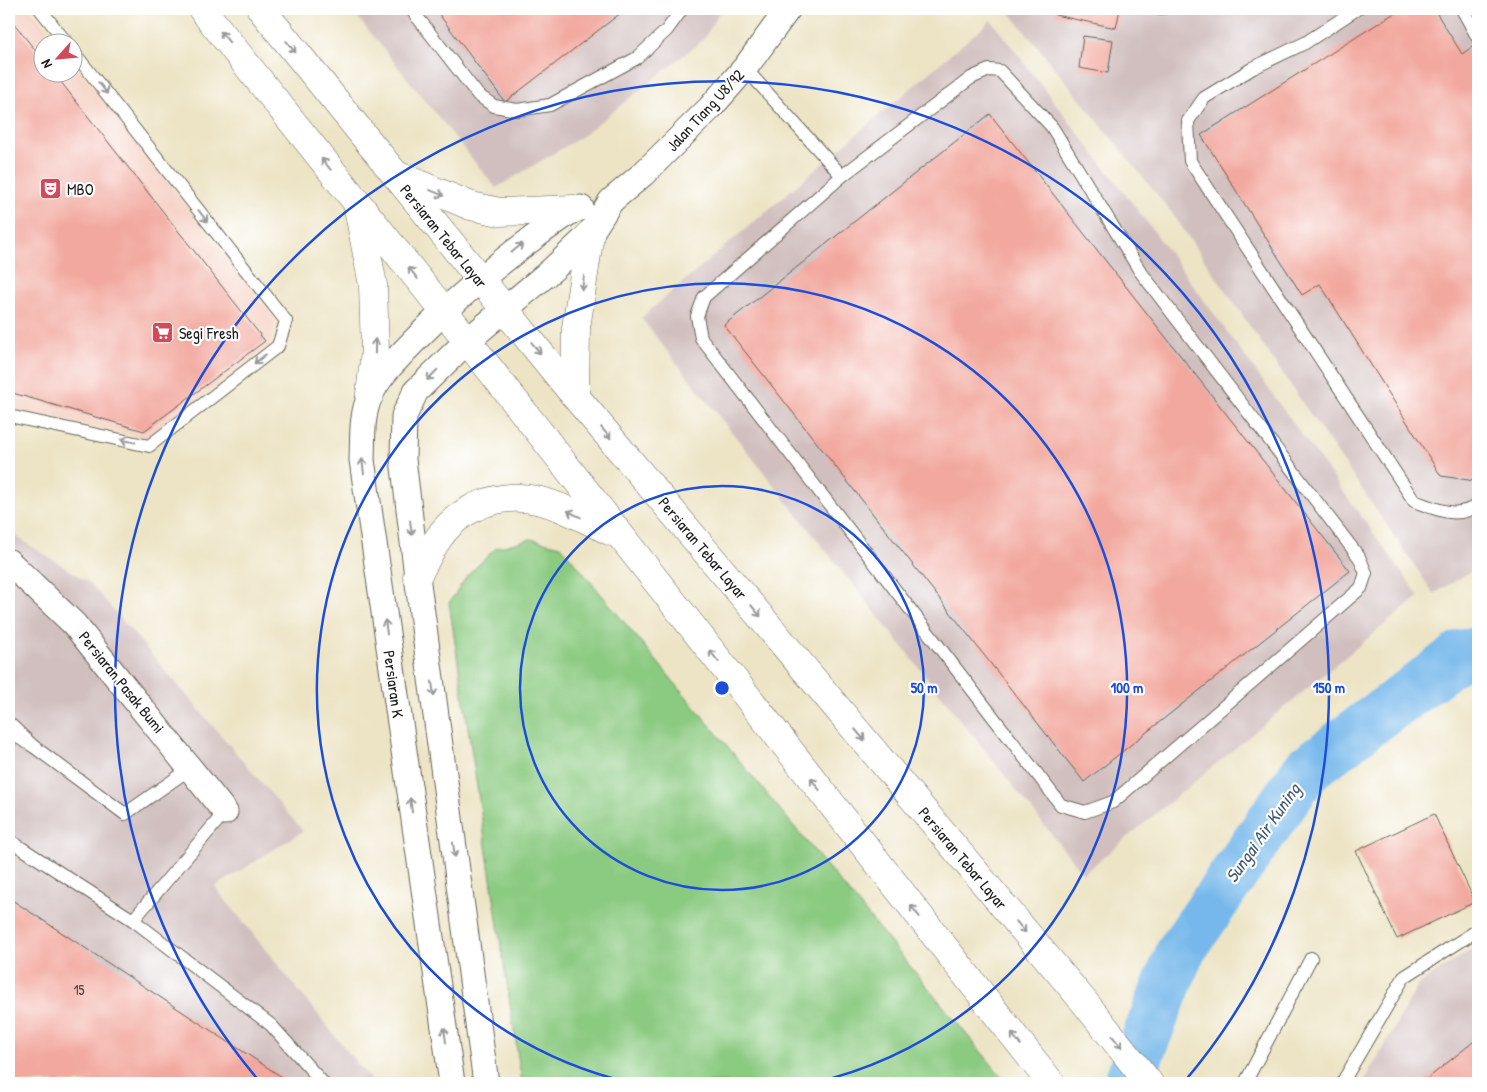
<svg xmlns="http://www.w3.org/2000/svg" width="1487" height="1092" viewBox="0 0 1487 1092" font-family="'Patrick Hand',sans-serif">
<style>
.built{fill:#f6d1c5}
.industrial{fill:#d1bfbf}
.green{fill:#8bca81;stroke:#54734e}
.lines{fill:none;stroke-linecap:round;stroke-linejoin:round}
.river{stroke:#76b8eb;stroke-width:49}
.building{fill:#f2a89e}
.service-casing{stroke:#656257;stroke-width:14}
.minor-casing{stroke:#656257;stroke-width:27}
.primary-casing{stroke:#656257;stroke-width:29}
.service{stroke:#fff;stroke-width:12}
.minor{stroke:#fff;stroke-width:25}
.primary{stroke:#fff;stroke-width:28}
.oneway{stroke:#999}
.ring{fill:none;stroke:#1d4ed8;stroke-width:2.5}
.labels{text-anchor:middle;stroke-width:4.5;stroke-linejoin:round;paint-order:stroke}
.number-label{font-size:14px;fill:#523f3c}
.street-label{font-size:16px;fill:#1c1c1c;stroke:#fff}
.poi-label{font-size:16px;fill:#1c1c1c;stroke:#fff;text-anchor:start}
.water-label{font-size:18px;font-style:italic;fill:#405a6f;stroke:#fff}
.centre{fill:#1d4ed8;stroke:#fff;stroke-width:2.5}
.ring-label{font-size:15px;text-anchor:middle;font-weight:bold;fill:#1d4ed8;stroke:#fff;stroke-width:4.5;stroke-linejoin:round;paint-order:stroke}
</style>
<rect width="100%" height="100%" fill="#fff"/>
<filter id="ink" filterUnits="userSpaceOnUse"><feTurbulence type="fractalNoise" baseFrequency=".02" numOctaves="2"/><feDisplacementMap in="SourceGraphic" scale="10" xChannelSelector="R" yChannelSelector="G"/><feConvolveMatrix kernelMatrix="1 2 1 2 8 2 1 2 1" color-interpolation-filters="sRGB"/></filter>
<filter id="wash" filterUnits="userSpaceOnUse"><feTurbulence type="fractalNoise" baseFrequency=".0096" numOctaves="4" result="noise"/><feDisplacementMap in="SourceGraphic" scale="20" xChannelSelector="R" yChannelSelector="G"/><feGaussianBlur stdDeviation="1.12" result="paint"/><feColorMatrix in="noise" values="0 0 0 0 0 0 0 0 0 0 0 0 0 0 0 0 0 1.4 0 .05"/><feComposite in="paint" operator="in"/></filter>
<g filter="url(#wash)">
<rect width="100%" height="100%" fill="#ede4c5"/>
<!-- built -->
<polygon class="built" points="9,9 31,9 57,42 42,42 42,72 72,72 73,62 275,319 271,344 147,438 9,408"/>
<!-- industrial -->
<g class="industrial">
<polygon points="351,9 721,9 704,39 581,137 496,188"/>
<polygon points="1007,9 1478,9 1478,567 1434,594 1172,213"/>
<polygon points="991,20 1156,234 1419,596 1083,874 641,318"/>
<polygon points="9,532 91,584 303,831 215,887 373,1083 9,1083"/>
<polygon points="1478,945 1478,1083 1363,1083 1419,984"/>
</g>
<!-- green -->
<polygon class="green" points="531,539 561,546 1007,1083 522,1083 449,603 468,575 496,548"/>
<g class="lines">
<!-- river -->
<polyline class="river" points="1128,1083 1180,952 1306,770 1462,654 1478,651"/>
</g>
<g id="blocks">
<!-- building -->
<g class="building">
<polygon points="435,9 626,9 505,102"/>
<polygon points="1056,9 1120,9 1116,28 1055,15"/>
<polygon points="1156,9 1192,9 1192,10 1157,15"/>
<polygon points="1401,9 1434,9 1462,54 1472,47 1478,57 1478,479 1475,481 1441,476 1320,284 1302,295 1201,135"/>
<polygon points="9,17 42,59 42,72 53,72 265,341 144,431 9,392"/>
<polygon points="1083,36 1113,40 1108,73 1079,68"/>
<polygon points="990,114 1350,571 1084,782 724,325"/>
<polygon points="1434,814 1475,902 1397,939 1356,851"/>
<polygon points="9,898 291,1083 9,1083"/>
<polygon points="1478,1038 1478,1083 1422,1083"/>
</g>
</g>
</g>
<g filter="url(#ink)">
<use href="#blocks" fill-opacity="0" stroke="#656257" stroke-width="1"/>
<g class="lines">
<defs>
<g id="service">
<polyline points="40,9 66,42"/>
<polyline points="411,9 478,95 494,106 517,110 550,105 637,58 667,30 682,9"/>
<path d="M1357,9l-52,34 -52,25 -49,30 -16,23 2,40 224,340c22,8 43,19 64,4"/>
<polyline points="1462,9 1478,38"/>
<polyline points="745,68 842,176"/>
<polygon points="989,70 1000,71 1052,127 1140,271 1359,557 1366,573 1361,588 1113,802 1085,812 1061,805 701,338 697,316 704,297 842,176 971,78"/>
<polyline points="9,416 149,446 278,346 286,321 72,50"/>
<polyline points="9,723 33,746 9,732"/>
<polyline points="33,746 125,814 191,768"/>
<polyline points="9,840 133,920 225,812"/>
<polyline points="133,920 271,1025 323,1083"/>
<polyline points="1245,1083 1311,958"/>
<polyline points="1342,1083 1404,977 1478,930"/>
</g>
<g id="minor">
<polyline points="9,562 74,624 225,812"/>
<path d="M452,1083l-90,-623c1,-22 -1,-44 8,-64 9,-21 30,-40 45,-56 49,-50 101,-92 159,-131l7,-1"/>
<polyline points="486,1083 417,576 403,459 404,416 416,391 467,341 553,269 590,234 611,201 643,174 710,108 745,68 788,9"/>
</g>
<g id="primary">
<polyline points="202,9 444,311 1051,1083"/>
<polyline points="261,9 575,396 1086,1004 1149,1083"/>
<polyline points="399,176 471,206 500,212 574,209"/>
<polyline points="358,208 373,285 375,352 370,394"/>
<polyline points="575,396 576,328 590,234"/>
<path d="M417,576c7,-12 13,-26 21,-37 9,-14 23,-25 37,-32 51,-24 91,3 137,25"/>
</g>
</defs>
<!-- service casing -->
<use href="#service" class="service-casing"/>
<!-- minor casing -->
<use href="#minor" class="minor-casing"/>
<!-- primary casing -->
<use href="#primary" class="primary-casing"/>
<!-- service -->
<use href="#service" class="service"/>
<!-- minor -->
<use href="#minor" class="minor"/>
<!-- primary -->
<use href="#primary" class="primary"/>
</g>
<!-- one-way arrows -->
<defs><path id="oneway-shaft" d="M-6 0H5M1.5-3L5.5 0L1.5 3" fill="none" stroke-width="1.6" stroke-linecap="round" stroke-linejoin="round" transform="scale(1.25)"/></defs>
<g class="oneway">
<use href="#oneway-shaft" transform="translate(225 37) rotate(-129)"/>
<use href="#oneway-shaft" transform="translate(291 47) rotate(51)"/>
<use href="#oneway-shaft" transform="translate(103 88) rotate(52)"/>
<use href="#oneway-shaft" transform="translate(326 164) rotate(-129)"/>
<use href="#oneway-shaft" transform="translate(437 193) rotate(23)"/>
<use href="#oneway-shaft" transform="translate(203 216) rotate(52)"/>
<use href="#oneway-shaft" transform="translate(517 248) rotate(-39)"/>
<use href="#oneway-shaft" transform="translate(413 273) rotate(-129)"/>
<use href="#oneway-shaft" transform="translate(583 283) rotate(98)"/>
<use href="#oneway-shaft" transform="translate(375 346) rotate(-90)"/>
<use href="#oneway-shaft" transform="translate(536 348) rotate(51)"/>
<use href="#oneway-shaft" transform="translate(260 359) rotate(142)"/>
<use href="#oneway-shaft" transform="translate(432 375) rotate(135)"/>
<use href="#oneway-shaft" transform="translate(606 433) rotate(50)"/>
<use href="#oneway-shaft" transform="translate(128 441) rotate(-168)"/>
<use href="#oneway-shaft" transform="translate(363 466) rotate(-97)"/>
<use href="#oneway-shaft" transform="translate(574 514) rotate(-154)"/>
<use href="#oneway-shaft" transform="translate(411 528) rotate(83)"/>
<use href="#oneway-shaft" transform="translate(756 611) rotate(50)"/>
<use href="#oneway-shaft" transform="translate(386 627) rotate(-98)"/>
<use href="#oneway-shaft" transform="translate(714 656) rotate(-128)"/>
<use href="#oneway-shaft" transform="translate(433 689) rotate(82)"/>
<use href="#oneway-shaft" transform="translate(860 735) rotate(50)"/>
<use href="#oneway-shaft" transform="translate(815 784) rotate(-128)"/>
<use href="#oneway-shaft" transform="translate(411 805) rotate(-98)"/>
<use href="#oneway-shaft" transform="translate(454 850) rotate(82)"/>
<use href="#oneway-shaft" transform="translate(915 911) rotate(-128)"/>
<use href="#oneway-shaft" transform="translate(1021 927) rotate(50)"/>
<use href="#oneway-shaft" transform="translate(445 1035) rotate(-98)"/>
<use href="#oneway-shaft" transform="translate(1016 1039) rotate(-128)"/>
<use href="#oneway-shaft" transform="translate(1117 1042) rotate(52)"/>
</g>
</g>
<!-- distance rings -->
<g class="ring">
<circle cx="722" cy="688" r="202"/>
<path d="M631 1083A405 405 0 1 1 813 1083"/>
<path d="M260 1082A607 607 0 1 1 1184 1082"/>
</g>
<!-- icons -->
<defs>
<symbol id="theatre-square" viewBox="-11 -11 22 22"><rect x="-9" y="-9" width="18" height="18" rx="4" fill="#d1495b" stroke="#fff"/><path d="M-5-5.5Q0-4 5-5.5V0Q5 5 0 6Q-5 5-5 0ZM-3.3-2.5H-1v1.5H-3.3ZM1-2.5H3.3v1.5H1ZM-2.8 1Q0 5.5 2.8 1Z" fill="#fff"/></symbol>
<symbol id="supermarket-square" viewBox="-11 -11 22 22"><rect x="-9" y="-9" width="18" height="18" rx="4" fill="#d1495b" stroke="#fff"/><path d="M-6-5.5h2.5l.6 2H6L4.5 2H-2.5L-4.4-4H-6ZM-1.5 3.2a1.3 1.3 0 1 0 .1 0ZM3 3.2a1.3 1.3 0 1 0 .1 0Z" fill="#fff"/></symbol>
</defs>
<g fill-rule="evenodd">
<use href="#theatre-square" x="38" y="176" width="25" height="25"/>
<use href="#supermarket-square" x="150" y="320" width="25" height="25"/>
</g>
<g class="labels">
<!-- number labels -->
<g class="number-label">
<text x="79" y="995">15</text>
</g>
<!-- street labels -->
<g class="street-label">
<text transform="translate(705 110) rotate(-47)" y="6">Jalan Tiang U8/92</text>
<text transform="translate(444 236) rotate(51)" y="6">Persiaran Tebar Layar</text>
<text transform="translate(703 548) rotate(50)" y="6">Persiaran Tebar Layar</text>
<text transform="translate(122 682) rotate(51)" y="6">Persiaran Pasak Bumi</text>
<text transform="translate(394 684) rotate(82)" y="6">Persiaran K</text>
<text transform="translate(963 858) rotate(50)" y="6">Persiaran Tebar Layar</text>
</g>
<!-- poi labels -->
<g class="poi-label">
<text x="67" y="195">MBO</text>
<text x="179" y="339">Segi Fresh</text>
</g>
<!-- water labels -->
<g class="water-label">
<text transform="translate(1263 833) rotate(-55)" y="6">Sungai Air Kuning</text>
</g>
</g>
<circle cx="722" cy="688" r="8" class="centre"/>
<g class="ring-label">
<text x="924" y="693">50 m</text>
<text x="1127" y="693">100 m</text>
<text x="1329" y="693">150 m</text>
</g>
<!-- margin -->
<rect width="1487" height="1092" fill="none" stroke="#fff" stroke-width="30"/>
<!-- north arrow -->
<g transform="translate(58 58) rotate(243)"><circle r="24" fill="#ffffff" stroke="#a4a4a4"/>
<path d="M0-4L9 19L0 12L-9 19Z" fill="#d1495b"/>
<text y="-8" font-size="14" font-weight="bold" text-anchor="middle" fill="#1c1c1c">N</text>
</g>
</svg>
